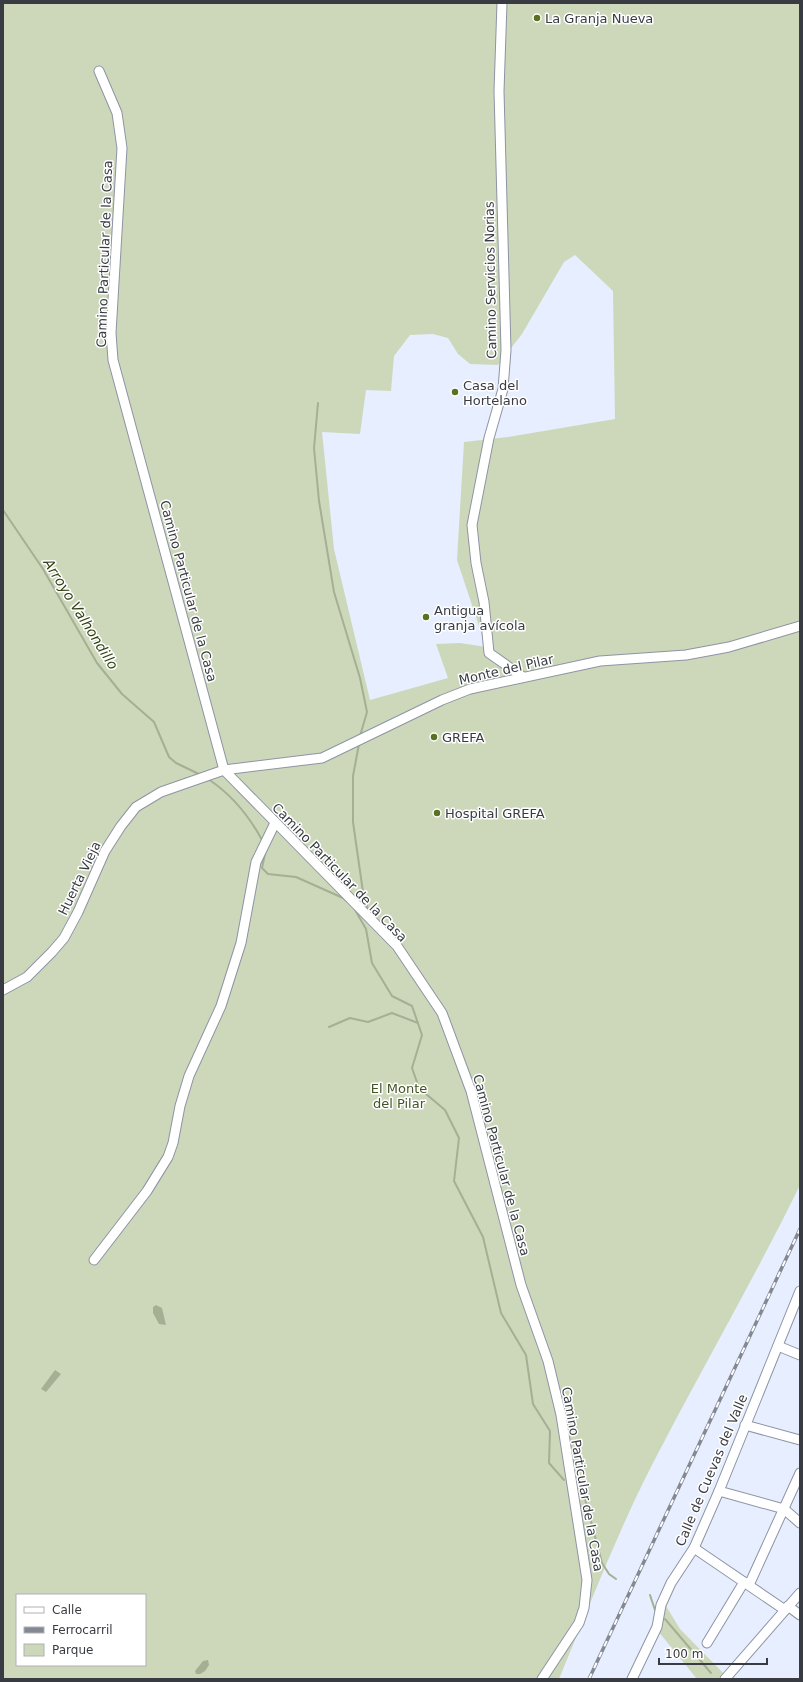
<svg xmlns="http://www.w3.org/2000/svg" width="803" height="1682" viewBox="0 0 803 1682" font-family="'DejaVu Sans',sans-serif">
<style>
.green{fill:#cdd8bb;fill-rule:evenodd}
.water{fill:#a4af93}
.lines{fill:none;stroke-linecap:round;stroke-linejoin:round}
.stream{stroke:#a4af93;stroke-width:2}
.minor-casing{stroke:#8d94a3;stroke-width:11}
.minor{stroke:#fff;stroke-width:9}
.rail-casing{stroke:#838893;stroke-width:3.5}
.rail{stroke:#fff;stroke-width:2;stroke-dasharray:6;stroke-linecap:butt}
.poi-dot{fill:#597123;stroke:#fff;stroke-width:1.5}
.labels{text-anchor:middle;stroke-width:3;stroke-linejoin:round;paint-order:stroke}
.poi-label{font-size:13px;fill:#383b42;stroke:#fff;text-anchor:start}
.street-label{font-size:13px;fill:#383b42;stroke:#fff}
.park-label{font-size:13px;fill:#445426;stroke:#fff}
.water-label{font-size:14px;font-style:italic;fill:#324113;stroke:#fff}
</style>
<rect width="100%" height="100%" fill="#e6eeff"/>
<!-- green -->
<g class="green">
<path d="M3,3h797v1182c-46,94 -99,185 -147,278 -36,70 -64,144 -94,216h-556zM575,255l38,36 2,128 -107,18 -44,5 -7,118 29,87 -26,-4 -24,1 12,34 -78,22 -36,-151 -12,-117 38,2 6,-44 25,1 3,-35 16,-21 23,-1 15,4 10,16 12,10 28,1 24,-31 42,-72zM17,1595h128v70h-128z"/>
<polygon points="666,1606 680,1629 729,1679 697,1679 658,1631"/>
</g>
<!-- water -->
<g class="water">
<polygon points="156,1305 162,1308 166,1325 159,1324 153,1313 153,1307"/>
<polygon points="55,1370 61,1374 46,1392 41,1389"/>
<polygon points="208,1660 209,1665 205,1671 200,1674 196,1674 195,1671 203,1661"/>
</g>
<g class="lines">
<!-- stream -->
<g class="stream">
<polyline points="318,403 314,448 319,501 334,592 360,678 367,712 360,736"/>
<polyline points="3,510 43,569 97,663 122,694 154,722 169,757 176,763 201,775"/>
<polyline points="359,744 353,776 353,822 363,892 369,913"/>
<path d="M208,779c23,15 41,37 54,61"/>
<polyline points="266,849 262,868 268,874 296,877 343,898 348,902"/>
<polyline points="354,908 366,929 372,963 392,996 412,1006 422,1035 412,1068 419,1088 445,1110 459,1138 454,1181 483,1237 501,1313 526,1355 533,1404 550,1431 549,1463 564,1480"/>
<polyline points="329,1027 350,1018 368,1022 392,1013 418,1023"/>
<polyline points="583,1491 602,1563 609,1574 616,1579"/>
<polyline points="650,1595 655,1610"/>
<polyline points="665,1619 711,1673"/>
</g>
<defs>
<g id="minor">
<polyline points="502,3 499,91 506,350 503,389 489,438 472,525 476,563 484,602 489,653 523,677"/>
<polyline points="99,71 117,113 122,148 111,333 113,360 224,770 397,946 442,1013 471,1091 521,1285 548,1361 561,1415 587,1580 584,1608 579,1623 542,1679"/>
<polyline points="3,990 27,977 52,952 64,938 78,912 105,851 121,826 136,807 161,792 224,770 322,758 442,700 470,689 600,661 686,655 729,647 800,626"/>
<polyline points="94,1260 147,1191 168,1157 173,1143 180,1106 189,1076 221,1006 241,943 256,862 275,823"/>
<polyline points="778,1346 800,1355"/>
<polyline points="745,1425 800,1440"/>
<polyline points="719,1491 784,1509 800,1523"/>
<polyline points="694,1548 785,1610"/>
<polyline points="749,1585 800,1473"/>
<polyline points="788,1606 800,1615"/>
<polyline points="707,1643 744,1582"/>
<polyline points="632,1679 657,1627 661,1605 671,1583 694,1548 719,1491 800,1291"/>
<polyline points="725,1679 800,1593"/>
</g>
</defs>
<!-- minor casing -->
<use href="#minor" class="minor-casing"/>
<!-- minor -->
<use href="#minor" class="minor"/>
<defs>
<polyline id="rail" points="589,1679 800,1229"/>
</defs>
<!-- rail casing -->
<use href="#rail" class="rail-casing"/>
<!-- rail -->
<use href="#rail" class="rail"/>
</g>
<!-- markers -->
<g class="poi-dot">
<circle cx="537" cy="18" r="4"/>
<circle cx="455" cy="392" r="4"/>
<circle cx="426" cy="617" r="4"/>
<circle cx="434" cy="737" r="4"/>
<circle cx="437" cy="813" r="4"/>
</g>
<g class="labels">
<!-- poi labels -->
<g class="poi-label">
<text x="545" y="23">La Granja Nueva</text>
<text x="463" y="390">Casa del<tspan x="463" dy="15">Hortelano</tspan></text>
<text x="434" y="615">Antigua<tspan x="434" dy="15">granja avícola</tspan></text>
<text x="442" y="742">GREFA</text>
<text x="445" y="818">Hospital GREFA</text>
</g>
<!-- street labels -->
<g class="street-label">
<text transform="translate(104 254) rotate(-88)" y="5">Camino Particular de la Casa</text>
<text transform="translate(490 280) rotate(-91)" y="5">Camino Servicios Norias</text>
<text transform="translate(189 591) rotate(75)" y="5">Camino Particular de la Casa</text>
<text transform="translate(506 669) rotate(-13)" y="5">Monte del Pilar</text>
<text transform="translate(340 872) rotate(46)" y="5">Camino Particular de la Casa</text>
<text transform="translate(79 878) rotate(-64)" y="5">Huerta Vieja</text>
<text transform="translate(502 1165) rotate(75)" y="5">Camino Particular de la Casa</text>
<text transform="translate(711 1470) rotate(-67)" y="5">Calle de Cuevas del Valle</text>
<text transform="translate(583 1479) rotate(80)" y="5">Camino Particular de la Casa</text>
</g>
<!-- park labels -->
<g class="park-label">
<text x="399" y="1093">El Monte<tspan x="399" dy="15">del Pilar</tspan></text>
</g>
<!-- water labels -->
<g class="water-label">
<text transform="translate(81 614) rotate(58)" y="5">Arroyo Valhondillo</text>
</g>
</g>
<!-- border -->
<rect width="803" height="1682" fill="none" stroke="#383b42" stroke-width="8"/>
<!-- legend -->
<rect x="16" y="1594" width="130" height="72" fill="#ffffff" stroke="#afb1b3"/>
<rect x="24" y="1607" width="20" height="6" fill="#ffffff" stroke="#afb1b3"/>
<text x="52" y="1614" font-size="12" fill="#383b42">Calle</text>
<rect x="24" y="1627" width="20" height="6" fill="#838893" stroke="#afb1b3"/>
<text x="52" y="1634" font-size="12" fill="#383b42">Ferrocarril</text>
<rect x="24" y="1644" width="20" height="12" fill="#cdd8bb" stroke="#afb1b3"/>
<text x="52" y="1654" font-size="12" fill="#383b42">Parque</text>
<!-- scale -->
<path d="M659 1658v6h108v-6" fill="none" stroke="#383b42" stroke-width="2"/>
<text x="665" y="1658" font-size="12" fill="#383b42" stroke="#ffffff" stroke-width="3" paint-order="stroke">100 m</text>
</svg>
